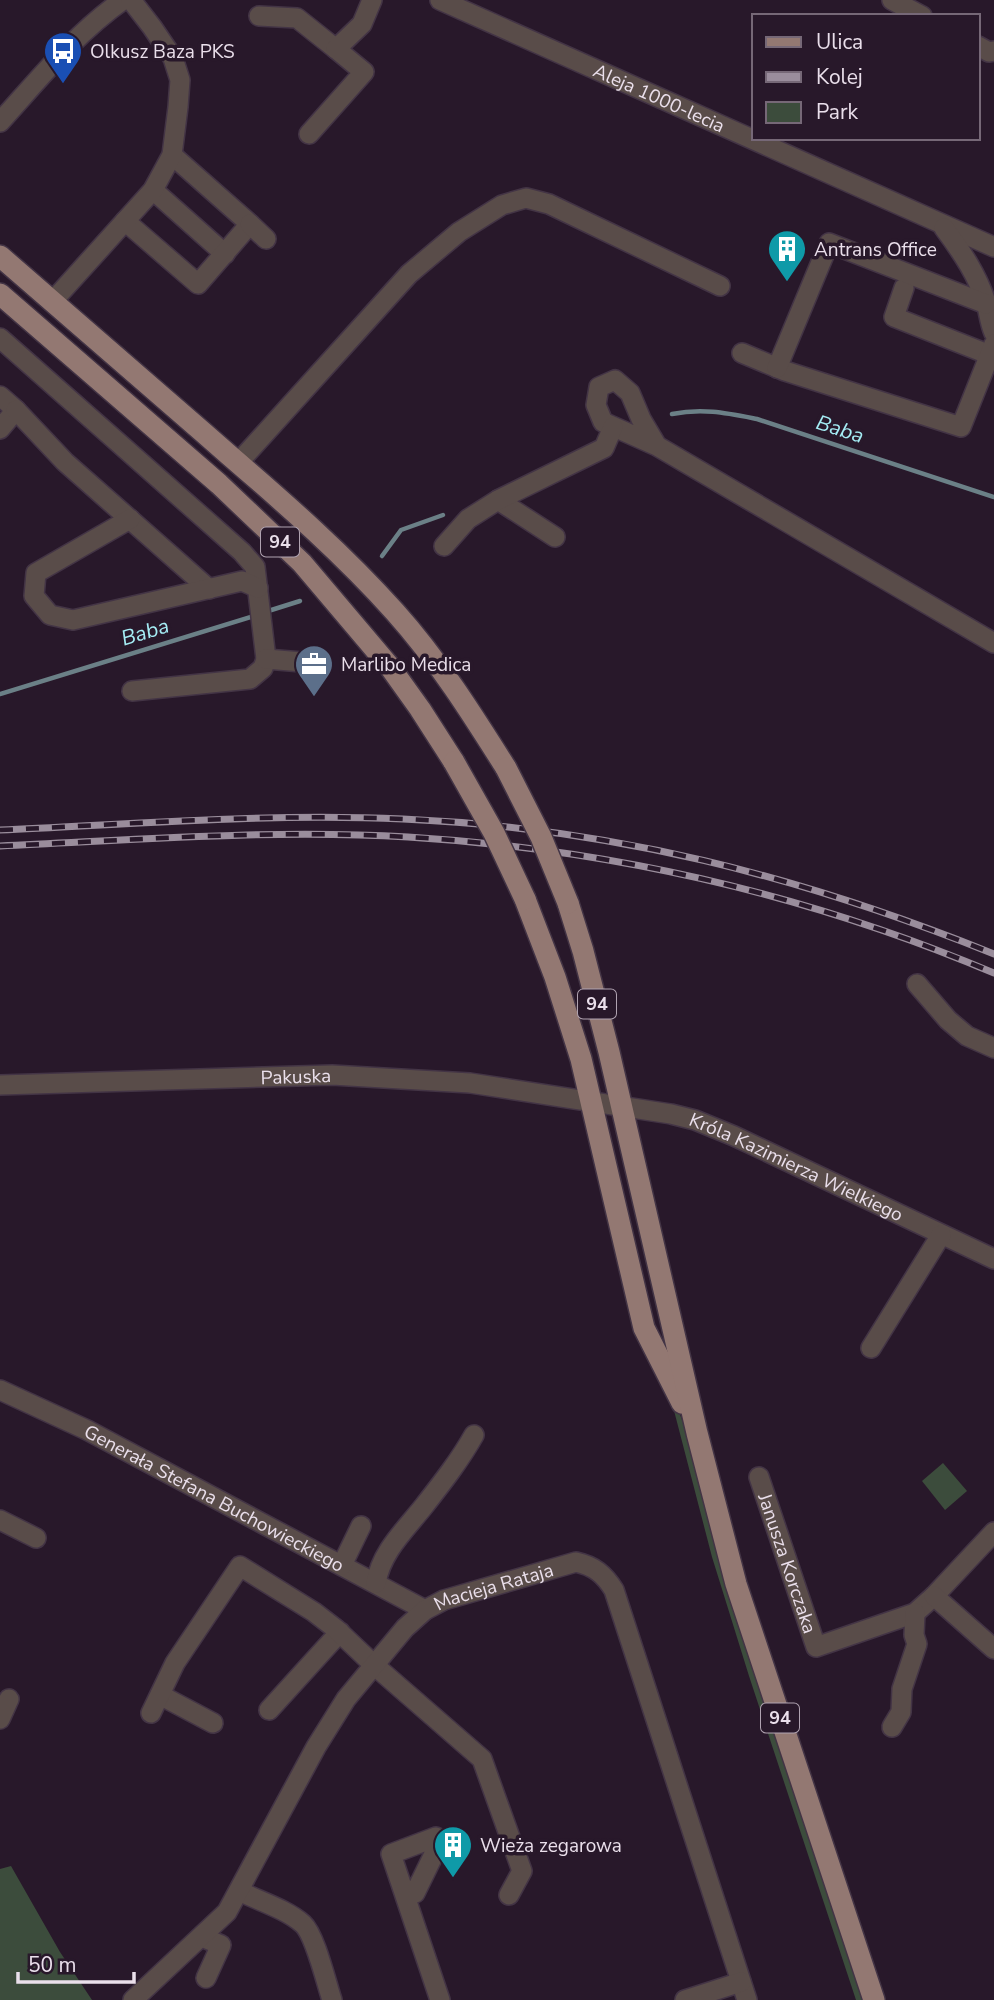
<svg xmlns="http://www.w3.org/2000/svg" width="994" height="2000" viewBox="0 0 994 2000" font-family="'Nunito Sans',sans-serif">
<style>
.green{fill:#3c4c3c}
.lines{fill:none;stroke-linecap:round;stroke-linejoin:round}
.stream{stroke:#6b8087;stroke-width:4.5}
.minor-casing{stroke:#433445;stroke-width:22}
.major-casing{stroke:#433445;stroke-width:24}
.minor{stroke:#594c49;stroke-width:19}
.major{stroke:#937872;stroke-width:21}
.rail-casing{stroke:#9a8d9c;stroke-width:7}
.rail{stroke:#28182a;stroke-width:4.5;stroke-dasharray:13;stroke-linecap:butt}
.major-bridge-casing{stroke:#433445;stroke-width:24;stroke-linecap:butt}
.major-bridge{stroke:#937872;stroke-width:21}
.labels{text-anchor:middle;stroke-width:7;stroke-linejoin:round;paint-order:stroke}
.shield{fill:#28182a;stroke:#b0a3b1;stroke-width:2}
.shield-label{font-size:18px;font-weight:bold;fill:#eadfeb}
.poi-label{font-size:19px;fill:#eadfeb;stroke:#28182a;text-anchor:start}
.street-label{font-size:19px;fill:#eadfeb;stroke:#28182a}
.water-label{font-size:21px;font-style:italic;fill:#a5edf5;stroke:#28182a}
</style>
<rect width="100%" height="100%" fill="#28182a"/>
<!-- green -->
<g class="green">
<polygon points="671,1399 679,1412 684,1425 709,1519 865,2000 856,2000 749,1676 712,1557"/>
<polygon points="943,1463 967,1491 945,1510 922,1481"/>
<polygon points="11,1866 60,1952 92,2000 0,2000 0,1869"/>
</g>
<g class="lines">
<!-- stream -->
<g class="stream">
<path d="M672,414c31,-6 54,-1 85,5l237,78"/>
<polyline points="382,556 401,530 443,515"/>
<polyline points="265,612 300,601"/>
<polyline points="0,694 257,615"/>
</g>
<defs>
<g id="minor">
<path id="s1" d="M440,0l554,247"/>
<polyline points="892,0 922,16"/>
<polyline points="259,16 297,18 336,49"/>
<polyline points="978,46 989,52 994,51"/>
<path d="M0,122c39,-43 76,-89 123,-122"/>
<polyline points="309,134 364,72 336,49 362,24 372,0"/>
<polyline points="153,190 225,254"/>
<polyline points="125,221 198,284 250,224 172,155"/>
<polyline points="250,224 266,239"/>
<path d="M944,228c17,23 35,49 43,78 2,9 3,18 7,27"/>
<polyline points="904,288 894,317 990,355"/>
<polyline points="52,302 153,190 172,155 178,107 180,80 173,58 152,27 131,0"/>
<polyline points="0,338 242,552 255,567 266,659 263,668 250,679 132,691"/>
<polyline points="742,353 785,371 961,427 994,344"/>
<polyline points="777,368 829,243 986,304"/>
<polyline points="0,396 16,410 0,429"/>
<polyline points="16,410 65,462 209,589"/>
<polyline points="657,446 641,419 630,393 615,380 599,387 596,405 603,422 657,446 994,643"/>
<polyline points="238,463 409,274 459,232 502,205 526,198 549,204 720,286"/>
<polyline points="498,500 555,537"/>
<polyline points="130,519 36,573 34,596 50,615 73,620 242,581 258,588"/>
<polyline points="444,546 468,519 498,500 604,448 613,427"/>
<polyline points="266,659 314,663"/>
<polyline points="917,984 948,1020 967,1036 994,1048"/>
<path id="s2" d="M0,1085l332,-10 138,8 201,31 24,6 39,16 260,123"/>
<polyline points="871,1348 941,1235"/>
<path id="s3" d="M0,1390l87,40 338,180"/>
<path id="s4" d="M759,1477l57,170 99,-34 19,-17 60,-64"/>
<polyline points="0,1520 36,1538"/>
<polyline points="342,1565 361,1526"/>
<path d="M376,1583c5,-31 29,-53 48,-77 18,-23 36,-46 50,-71"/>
<polyline points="934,1596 994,1649"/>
<polyline points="160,1695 213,1723"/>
<polyline points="269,1710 340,1632"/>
<polyline points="151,1713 175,1663 240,1566 314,1612 336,1629 374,1665 482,1759 522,1871 509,1895"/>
<polyline points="0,1719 9,1699"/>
<polyline points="892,1727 901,1712 902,1689 917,1644 914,1635 915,1613"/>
<path d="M239,1891c20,10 47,18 64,33 12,11 23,58 29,76"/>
<polyline points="406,1895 415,1893 438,1846 436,1837 391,1854 440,2000"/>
<polyline points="202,1937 221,1945 206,1978"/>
<path id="s5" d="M133,2000l94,-88 89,-165 30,-48 59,-71 20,-18 19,-10 132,-38c18,4 28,12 38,28l133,410"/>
<polyline points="685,2000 741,1982"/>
</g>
<g id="major">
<path d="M0,256c76,66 153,132 229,199 58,50 115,100 166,157 43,48 77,102 111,156"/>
<polyline points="0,294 219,484 302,563 390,667 420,709 454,762"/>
<polyline points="525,899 555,977 581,1059 644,1328 682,1403"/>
<polyline points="568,903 583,951 609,1052 697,1433 736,1584 874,2000"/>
</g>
</defs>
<!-- minor casing -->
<use href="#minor" class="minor-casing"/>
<!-- major casing -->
<use href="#major" class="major-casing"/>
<!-- minor -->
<use href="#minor" class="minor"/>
<!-- major -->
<use href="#major" class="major"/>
<defs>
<g id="rail">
<path d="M0,830c134,-6 269,-17 403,-11 210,9 397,57 591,135"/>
<path d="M0,846c136,-6 272,-17 408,-9 202,12 399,57 586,136"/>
</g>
</defs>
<!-- rail casing -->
<use href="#rail" class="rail-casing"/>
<!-- rail -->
<use href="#rail" class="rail"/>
<defs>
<g id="major-bridge">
<polyline points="454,762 494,833 525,899"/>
<polyline points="506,768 541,837 568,903"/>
</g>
</defs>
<!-- major-bridge casing -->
<use href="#major-bridge" class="major-bridge-casing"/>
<!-- major-bridge -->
<use href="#major-bridge" class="major-bridge"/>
</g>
<!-- icons -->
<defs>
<symbol id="bus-pin" viewBox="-11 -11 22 30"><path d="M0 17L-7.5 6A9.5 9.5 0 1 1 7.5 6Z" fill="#1a4fb4" stroke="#28182a"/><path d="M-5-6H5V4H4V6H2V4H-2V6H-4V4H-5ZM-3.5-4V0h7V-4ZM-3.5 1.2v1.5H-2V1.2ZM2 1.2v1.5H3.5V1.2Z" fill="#fff"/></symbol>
<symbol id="building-pin" viewBox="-11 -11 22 30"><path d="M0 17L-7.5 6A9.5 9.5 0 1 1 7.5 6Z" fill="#0f9aa8" stroke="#28182a"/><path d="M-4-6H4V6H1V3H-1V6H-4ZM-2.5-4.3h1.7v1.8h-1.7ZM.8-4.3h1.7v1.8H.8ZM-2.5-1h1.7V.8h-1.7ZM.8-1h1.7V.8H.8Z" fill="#fff"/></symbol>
<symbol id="office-pin" viewBox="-11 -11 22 30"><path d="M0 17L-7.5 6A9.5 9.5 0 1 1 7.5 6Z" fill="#5c6f8a" stroke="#28182a"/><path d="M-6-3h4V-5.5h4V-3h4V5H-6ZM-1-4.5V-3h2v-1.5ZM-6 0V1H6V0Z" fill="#fff"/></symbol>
</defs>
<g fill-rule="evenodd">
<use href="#bus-pin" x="41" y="29" width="44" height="60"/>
<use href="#building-pin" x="765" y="227" width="44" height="60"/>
<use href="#office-pin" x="292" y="642" width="44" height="60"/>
<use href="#building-pin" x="431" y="1823" width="44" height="60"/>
</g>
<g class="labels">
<!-- shield labels -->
<g class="shield">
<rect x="261" y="527.5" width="38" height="29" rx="5"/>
<rect x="578" y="989.5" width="38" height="29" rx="5"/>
<rect x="761" y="1703.5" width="38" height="29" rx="5"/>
</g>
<g class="shield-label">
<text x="280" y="548">94</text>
<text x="597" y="1010">94</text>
<text x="780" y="1724">94</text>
</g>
<!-- poi labels -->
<g class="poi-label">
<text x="90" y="58">Olkusz Baza PKS</text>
<text x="814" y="256">Antrans Office</text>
<text x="341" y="671">Marlibo Medica</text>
<text x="480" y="1852">Wieża zegarowa</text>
</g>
<!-- street labels -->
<g class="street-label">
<text dy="7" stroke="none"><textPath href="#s1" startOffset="240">Aleja 1000-lecia</textPath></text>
<text dy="7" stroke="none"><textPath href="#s2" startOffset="296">Pakuska</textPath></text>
<text dy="7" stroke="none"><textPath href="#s2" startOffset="810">Króla Kazimierza Wielkiego</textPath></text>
<text dy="7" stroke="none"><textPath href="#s3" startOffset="240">Generała Stefana Buchowieckiego</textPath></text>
<text dy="7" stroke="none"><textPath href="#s4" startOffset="91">Janusza Korczaka</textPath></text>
<text dy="7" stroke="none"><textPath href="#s5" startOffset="565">Macieja Rataja</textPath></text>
</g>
<!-- water labels -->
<g class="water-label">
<text transform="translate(840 429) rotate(18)" y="7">Baba</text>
<text transform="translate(145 632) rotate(-17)" y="7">Baba</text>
</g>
</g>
<!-- legend -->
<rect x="752" y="14" width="228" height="126" fill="#28182a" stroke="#766877" stroke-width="2"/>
<rect x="766" y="37" width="35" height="10" fill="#937872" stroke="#766877" stroke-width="2"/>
<text x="816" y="49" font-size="21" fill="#eadfeb">Ulica</text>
<rect x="766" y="72" width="35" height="10" fill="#9a8d9c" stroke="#766877" stroke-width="2"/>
<text x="816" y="84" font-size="21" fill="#eadfeb">Kolej</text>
<rect x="766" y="102" width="35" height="21" fill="#3c4c3c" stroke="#766877" stroke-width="2"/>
<text x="816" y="119" font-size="21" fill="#eadfeb">Park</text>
<!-- scale -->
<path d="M18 1972v10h116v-10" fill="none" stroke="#eadfeb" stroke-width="3.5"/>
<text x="28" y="1972" font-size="21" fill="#eadfeb" stroke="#28182a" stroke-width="5" paint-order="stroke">50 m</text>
</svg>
